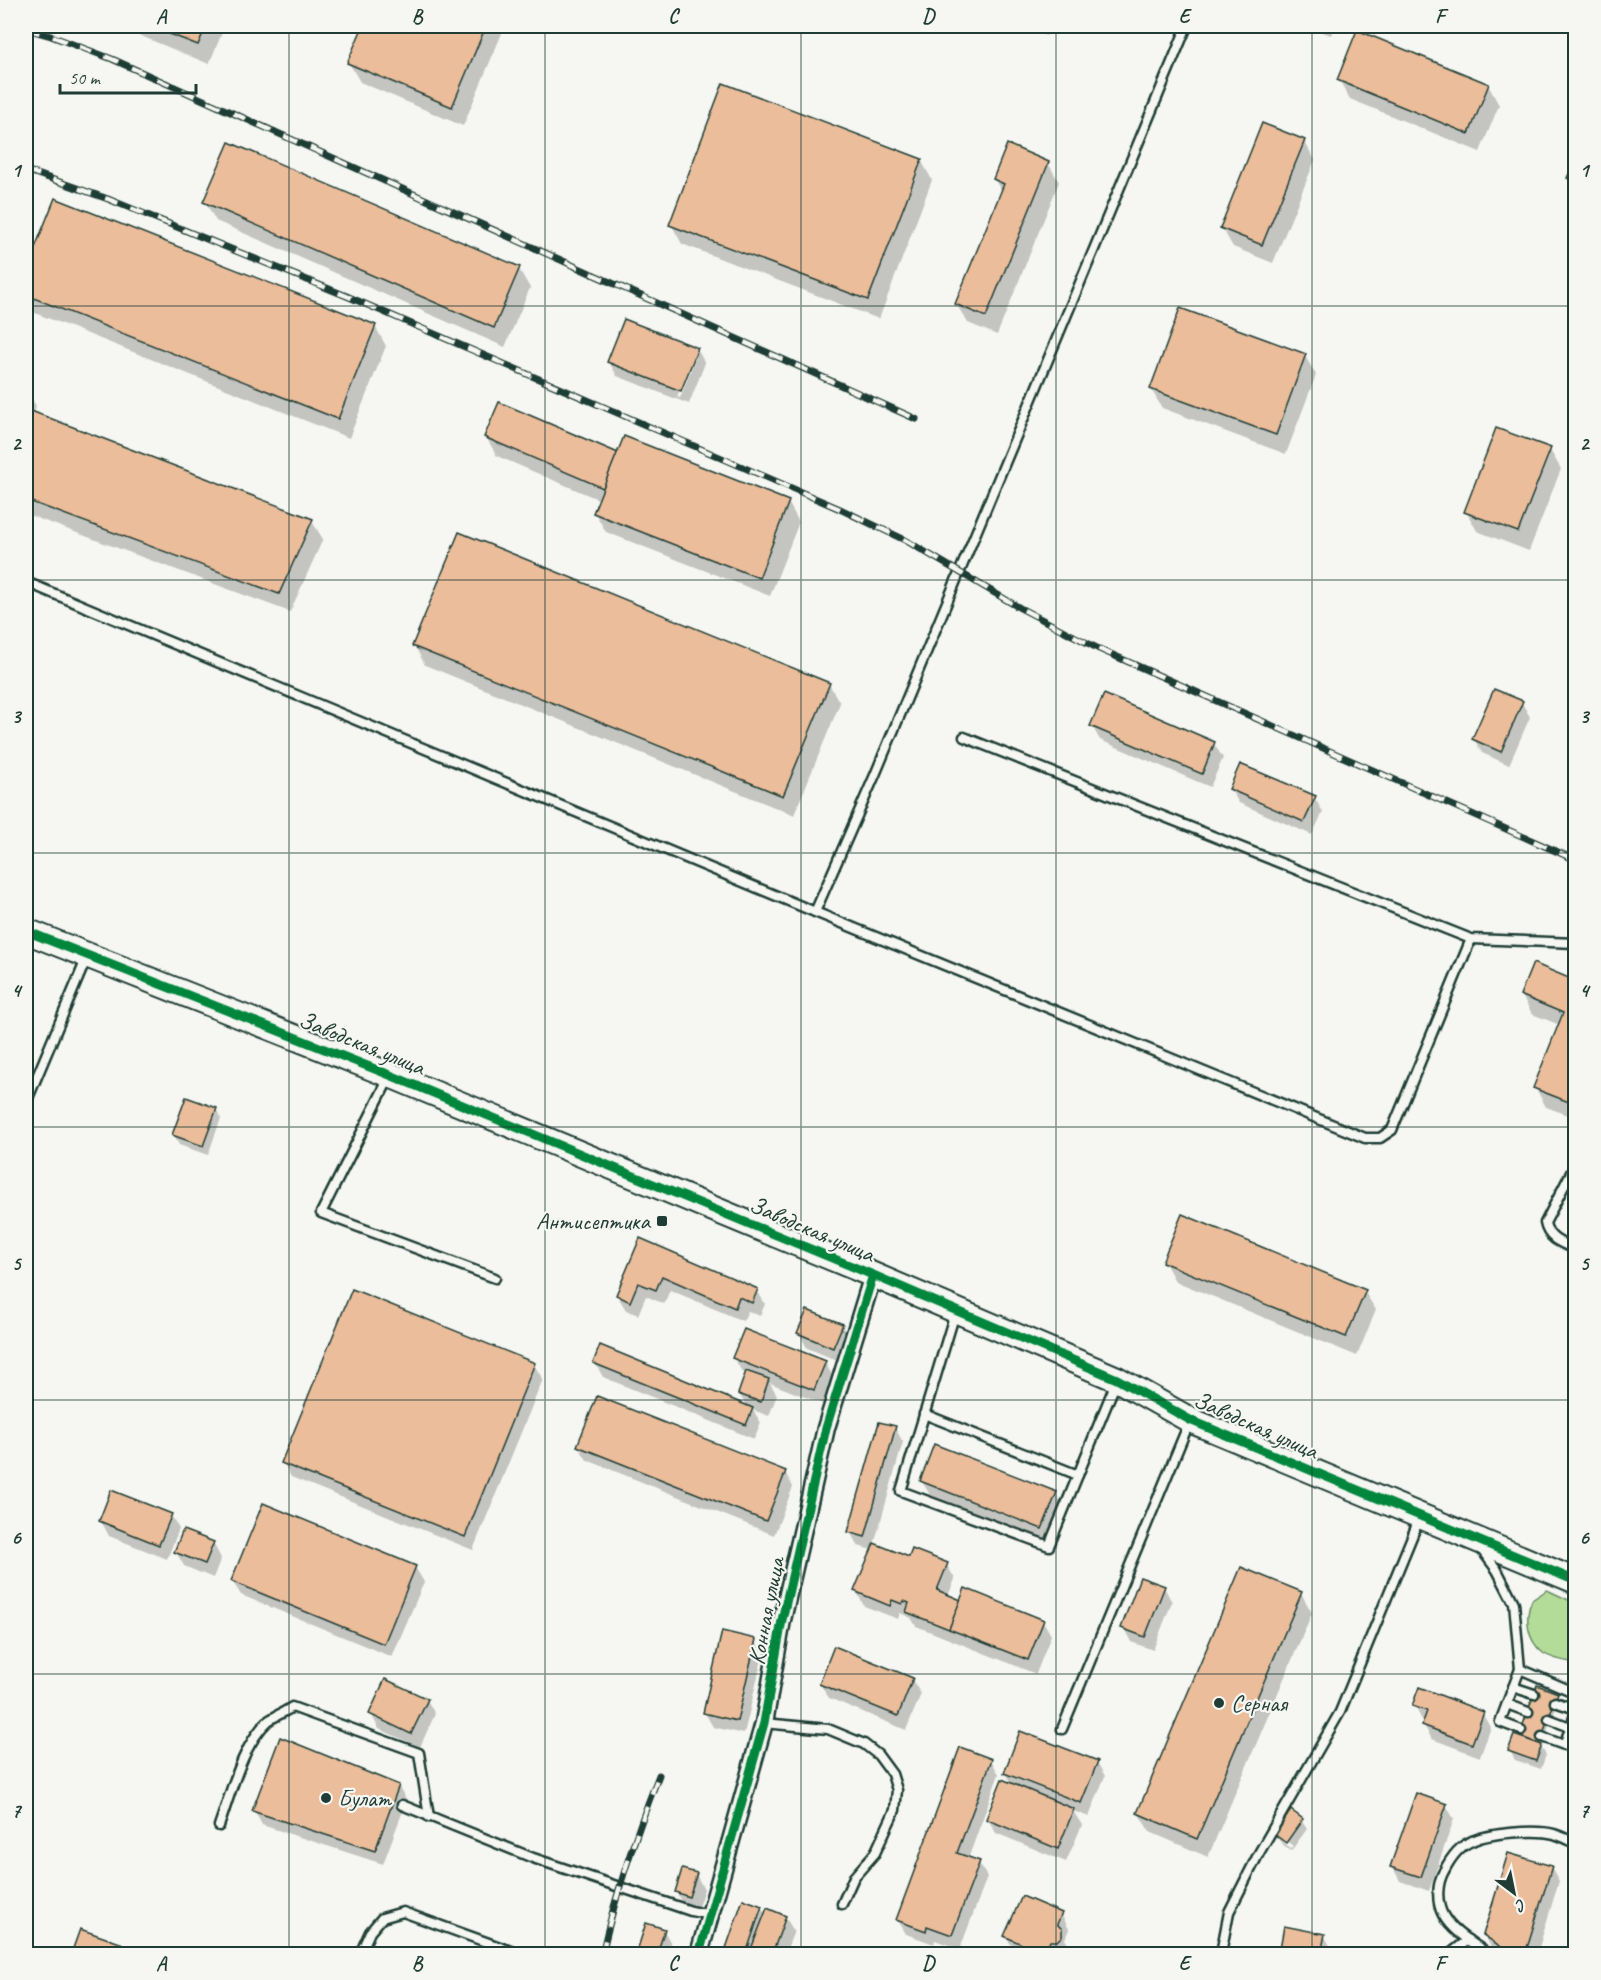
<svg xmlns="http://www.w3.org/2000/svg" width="1601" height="1980" viewBox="0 0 1601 1980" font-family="Caveat,sans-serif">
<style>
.green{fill:#b3dc98;stroke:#698c66;stroke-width:1.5}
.shadow{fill:#0003;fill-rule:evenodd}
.building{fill:#ebbd9b;stroke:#1f3d34;stroke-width:1.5}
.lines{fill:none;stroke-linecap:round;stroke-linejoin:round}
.lane-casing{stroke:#1f3d34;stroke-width:13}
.street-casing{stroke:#1f3d34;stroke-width:21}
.secondary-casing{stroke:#1f3d34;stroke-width:28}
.lane{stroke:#f6f6f2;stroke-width:8}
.street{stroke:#f6f6f2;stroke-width:16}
.secondary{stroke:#f6f6f2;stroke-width:24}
.rail-casing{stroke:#1f3d34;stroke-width:7}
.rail{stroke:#f6f6f2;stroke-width:4.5;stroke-dasharray:14;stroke-linecap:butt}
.cycleway-casing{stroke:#f6f6f2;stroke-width:13}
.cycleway{stroke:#00873e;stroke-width:9}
.grid{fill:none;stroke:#1f3d34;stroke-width:1.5;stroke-opacity:0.55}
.poi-dot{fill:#1f3d34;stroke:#f6f6f2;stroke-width:2}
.labels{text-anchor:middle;stroke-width:4.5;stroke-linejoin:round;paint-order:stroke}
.street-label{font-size:24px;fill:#1f3d34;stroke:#f6f6f2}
.poi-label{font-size:24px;fill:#1f3d34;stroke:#f6f6f2;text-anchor:start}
.neatline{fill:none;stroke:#1f3d34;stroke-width:2}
.grid-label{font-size:20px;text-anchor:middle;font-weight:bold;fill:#1f3d34}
</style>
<rect width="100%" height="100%" fill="#f6f6f2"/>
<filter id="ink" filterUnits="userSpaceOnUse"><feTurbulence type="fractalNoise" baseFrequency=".0167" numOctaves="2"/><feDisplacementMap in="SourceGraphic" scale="12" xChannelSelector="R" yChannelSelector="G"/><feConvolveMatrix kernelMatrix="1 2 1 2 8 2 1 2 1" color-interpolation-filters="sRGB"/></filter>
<g filter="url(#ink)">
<!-- green -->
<path class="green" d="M1547,1590l28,13v60c-10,-2 -23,-4 -32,-10 -16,-13 -19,-35 -11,-53z"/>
<!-- shadow -->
<g class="shadow">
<polygon points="126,26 225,26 209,64 129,31"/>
<polygon points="365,26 505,26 463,126 360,82 349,63"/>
<polygon points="1022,26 1051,26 1046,36"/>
<polygon points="1305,26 1334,26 1331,35"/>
<polygon points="1339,80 1488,85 1499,105 1480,152 1350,99"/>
<polygon points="1304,141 1315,160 1273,263 1233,247 1222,228"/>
<polygon points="921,160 932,180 879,319 682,244 671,224"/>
<polygon points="1576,162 1576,190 1569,178"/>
<polygon points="1048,163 1059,182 997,335 968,323 956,304 1002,192 994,179"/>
<polygon points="56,200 375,326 386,346 349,438 30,311 26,304 26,274"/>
<polygon points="205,202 519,269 530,288 505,347 216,221"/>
<path d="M697,349l8,14 -16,41 -72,-28 -8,-14zM693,357h3l-16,41 -3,-1z"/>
<polygon points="1305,356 1316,375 1286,454 1162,408 1151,389"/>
<polygon points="26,388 36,406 34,414 311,520 323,539 290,612 26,514"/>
<polygon points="486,437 619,455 788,502 799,522 770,596 606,532 595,513 600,500 497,456"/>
<polygon points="1550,450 1561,469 1529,551 1477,531 1466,511"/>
<polygon points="414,645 829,684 840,703 794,815 425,665"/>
<polygon points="1522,703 1530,717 1509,765 1482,753 1474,739"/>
<polygon points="1092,726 1214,744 1223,758 1210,787 1100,740"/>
<polygon points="1230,789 1314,797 1323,812 1312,835 1239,803"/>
<polygon points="1576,983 1576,1118 1546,1107 1535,1087 1560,1025 1532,1014 1521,994"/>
<polygon points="216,1109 221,1118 208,1155 179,1145 174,1135"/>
<polygon points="641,1240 757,1290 765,1304 760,1316 748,1311 743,1321 670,1290 664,1304 646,1296 638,1315 626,1310 617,1295"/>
<polygon points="1164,1261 1364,1291 1376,1310 1357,1356 1175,1281"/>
<polygon points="842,1326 850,1340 841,1362 807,1348 799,1333"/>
<polygon points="734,1358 825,1362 833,1377 823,1404 770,1383 777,1395 769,1416 753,1410 761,1423 754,1439 603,1377 595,1363 747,1407 739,1394 747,1374 742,1372"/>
<polygon points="534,1365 543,1379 473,1550 291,1477 283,1462"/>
<polygon points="895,1428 903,1442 874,1545 910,1559 947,1565 955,1579 948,1596 962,1602 1043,1621 1051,1635 1036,1674 916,1626 911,1618 900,1613 898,1619 864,1606 856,1591 872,1550 858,1546 850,1532"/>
<polygon points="578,1446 785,1472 793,1487 774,1535 587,1460"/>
<polygon points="921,1480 1056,1493 1064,1508 1050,1542 930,1495"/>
<polygon points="171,1515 179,1529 167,1559 109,1536 101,1521"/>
<polygon points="213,1543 221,1558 213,1578 184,1566 176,1552"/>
<polygon points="415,1567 424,1582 392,1657 241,1595 232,1581"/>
<polygon points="1164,1587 1172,1602 1153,1650 1131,1642 1123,1627"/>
<polygon points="1301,1593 1312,1613 1208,1857 1150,1832 1138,1813"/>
<polygon points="755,1640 763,1655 744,1734 713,1727 705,1713"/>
<polygon points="835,1648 912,1680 921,1694 906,1730 829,1698 820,1684"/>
<polygon points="1557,1694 1560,1698 1541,1747 1546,1755 1541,1769 1515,1760 1510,1751 1522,1739 1520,1736"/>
<polygon points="427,1700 435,1714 420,1747 379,1729 371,1714"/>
<polygon points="1414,1705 1483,1713 1491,1727 1480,1757 1432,1739 1423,1724 1425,1721 1422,1720"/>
<polygon points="991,1760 999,1774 968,1859 979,1863 987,1877 960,1949 935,1940 934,1944 906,1934 898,1920"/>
<polygon points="1097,1762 1105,1776 1089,1817 1073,1811 1082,1825 1066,1862 996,1833 987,1818 1012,1785 1005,1773"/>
<polygon points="398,1786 407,1800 383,1864 262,1825 254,1810"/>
<polygon points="1446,1805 1454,1819 1429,1891 1400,1881 1392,1866"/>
<path d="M1301,1820l6,9 -16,22 -10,-8 -6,-9zM1281,1837l12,9 -2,2 -10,-7z"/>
<polygon points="1551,1867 1559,1881 1537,1954 1500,1954 1493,1950 1484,1935"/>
<polygon points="696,1875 704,1889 697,1910 684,1906 676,1892"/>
<polygon points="744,1901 761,1907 766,1915 785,1917 794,1931 785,1954 726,1954"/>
<polygon points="1061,1914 1069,1929 1065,1939 1070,1948 1065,1954 1023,1954 1014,1950 1006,1936"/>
<polygon points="647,1925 664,1931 672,1945 669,1954 637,1954"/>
<polygon points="1285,1928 1324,1935 1332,1949 1331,1954 1280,1954"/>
<polygon points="81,1931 122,1945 128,1954 73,1954"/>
</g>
<!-- building -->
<g class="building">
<polygon points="149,26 206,26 198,45"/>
<polygon points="363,26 486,26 452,107 347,63"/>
<polygon points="1357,30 1489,84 1469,134 1337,80"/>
<polygon points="723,83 922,159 868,300 669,225"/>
<polygon points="1262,123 1305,140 1262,245 1220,228"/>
<polygon points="229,142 520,267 494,328 203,202"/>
<polygon points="1007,144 1049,162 986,317 955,304 1004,184 993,179"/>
<polygon points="1576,158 1576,182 1567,178"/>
<polygon points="55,198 376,325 338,419 26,295 26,270"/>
<polygon points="1180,308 1306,354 1276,435 1150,389"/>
<polygon points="624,319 698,348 681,391 607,362"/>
<polygon points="499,402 618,453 603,488 484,437"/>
<polygon points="26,409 313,519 279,594 26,500"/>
<polygon points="1496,428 1551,448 1518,532 1464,512"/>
<polygon points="624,436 789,501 759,578 593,513"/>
<polygon points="459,532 830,683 783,796 412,646"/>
<polygon points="1494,689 1523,701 1501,752 1472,739"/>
<polygon points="1104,694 1215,742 1202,774 1090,726"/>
<polygon points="1240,764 1316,796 1304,822 1229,789"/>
<polygon points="1533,963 1576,981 1576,1100 1574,1104 1533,1088 1563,1013 1520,995"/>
<polygon points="186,1097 217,1108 203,1146 172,1135"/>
<polygon points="1182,1214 1366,1290 1346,1337 1162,1262"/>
<polygon points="640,1238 758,1289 752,1303 739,1297 735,1308 662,1276 656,1290 638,1283 630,1302 616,1295"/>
<polygon points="352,1289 535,1363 465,1537 281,1463"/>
<polygon points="807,1310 843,1324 833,1348 797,1333"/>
<polygon points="744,1329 826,1361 814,1390 732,1358"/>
<polygon points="600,1345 753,1408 746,1425 593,1363"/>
<polygon points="746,1371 769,1379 761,1402 738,1394"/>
<polygon points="597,1396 786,1471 766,1521 577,1446"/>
<polygon points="879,1422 896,1426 865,1537 848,1532"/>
<polygon points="934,1444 1057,1492 1042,1529 920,1481"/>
<polygon points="111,1490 172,1514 159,1545 99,1521"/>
<polygon points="263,1503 416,1566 384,1644 231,1581"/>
<polygon points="183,1530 214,1542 205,1564 174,1552"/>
<polygon points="874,1543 909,1557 912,1549 948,1563 937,1590 961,1600 949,1629 906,1612 909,1603 904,1601 902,1604 892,1600 890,1606 854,1591"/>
<polygon points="1241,1567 1302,1592 1197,1839 1137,1813"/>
<polygon points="1140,1577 1165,1586 1145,1637 1121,1628"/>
<polygon points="965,1588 1044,1620 1028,1660 949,1629"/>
<polygon points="722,1631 756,1639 737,1721 703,1713"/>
<polygon points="834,1646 913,1678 898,1716 819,1684"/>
<polygon points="385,1679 428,1699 411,1734 369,1714"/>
<polygon points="1537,1685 1558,1693 1539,1744 1519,1736"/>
<polygon points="1419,1687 1484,1712 1472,1744 1422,1725 1427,1711 1412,1706"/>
<polygon points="1020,1731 1098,1761 1081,1803 1004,1773"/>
<polygon points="1514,1735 1542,1745 1536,1761 1508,1751"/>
<polygon points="280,1737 399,1785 375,1851 252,1811"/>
<polygon points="960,1747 992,1759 957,1853 980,1861 952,1935 927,1926 926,1931 896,1920"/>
<polygon points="1002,1779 1074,1809 1058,1849 986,1819"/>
<polygon points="1416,1793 1447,1804 1421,1877 1390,1867"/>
<polygon points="1291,1810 1303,1819 1286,1843 1274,1834"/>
<polygon points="1508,1853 1552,1866 1525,1954 1512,1954 1483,1935"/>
<polygon points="682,1869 697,1873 689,1897 675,1892"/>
<polygon points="1022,1896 1062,1913 1057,1924 1062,1929 1062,1936 1057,1941 1050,1941 1044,1954 1004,1936"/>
<polygon points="743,1899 762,1906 746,1954 724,1954"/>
<polygon points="767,1908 786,1916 772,1954 751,1949"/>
<polygon points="646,1923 665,1929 657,1954 636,1954"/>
<polygon points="1284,1926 1325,1934 1321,1954 1279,1954"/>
<polygon points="80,1929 123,1944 119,1954 71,1954"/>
</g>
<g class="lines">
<defs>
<g id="lane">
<polyline points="26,582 815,912 1365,1138 1380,1138 1392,1130 1471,939"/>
<polyline points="964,737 1471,939 1576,943"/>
<polyline points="815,912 875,775 1187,26"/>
<polyline points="389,1078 321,1213 495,1278"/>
<polyline points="26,1103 87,957"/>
<path d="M1576,1163l-31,60c3,16 16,20 31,26"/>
<polyline points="955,1313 901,1491 1049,1546 1116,1382"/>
<polyline points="924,1414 1078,1475"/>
<polyline points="1482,1550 1497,1570 1514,1603 1520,1669 1576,1693"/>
<polyline points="1520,1669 1500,1722 1521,1730"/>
<polyline points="1513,1687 1534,1694"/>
<polyline points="1555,1702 1576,1709"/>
<polyline points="1507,1704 1528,1712"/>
<polyline points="1549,1719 1570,1727"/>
<polyline points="764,1723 828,1729 864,1744 878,1755 892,1774 897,1790 895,1810 875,1853 854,1877 842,1904"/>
<polyline points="1062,1729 1189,1423"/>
<polyline points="1542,1737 1564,1745 1576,1712"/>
<polyline points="402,1805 533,1858 691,1911 711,1915"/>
<path d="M219,1826c12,-33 23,-81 49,-105 7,-5 17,-9 24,-14l127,46 10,64"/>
<polyline points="360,1954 370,1932 382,1918 403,1912 519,1954"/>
<polyline points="1214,1954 1221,1953 1229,1912 1259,1853 1340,1712 1420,1517"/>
<polyline points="1450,1954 1468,1940"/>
<path d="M1488,1954c-15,-11 -36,-22 -45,-39 -7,-13 -6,-32 1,-44 6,-12 15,-25 28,-30 17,-8 64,-12 82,-7 7,2 15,6 22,9"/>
</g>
<polyline id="street" points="699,1954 764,1723 782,1620 826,1428 873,1275"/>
<polyline id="secondary" points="26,931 390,1075 873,1275 1117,1379 1190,1420 1576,1581"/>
</defs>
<!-- lane casing -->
<use href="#lane" class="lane-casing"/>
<!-- street casing -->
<use href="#street" class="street-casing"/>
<!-- secondary casing -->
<use href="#secondary" class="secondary-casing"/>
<!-- lane -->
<use href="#lane" class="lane"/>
<!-- street -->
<use href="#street" class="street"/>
<!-- secondary -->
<use href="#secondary" class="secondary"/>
<defs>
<g id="rail">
<polyline points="26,29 51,36 112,59 916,419"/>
<polyline points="26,170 108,199 349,297 840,509 905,540 1020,608 1097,648 1576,860"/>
<path d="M602,1954c14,-61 34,-121 57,-179"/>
</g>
</defs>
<!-- rail casing -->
<use href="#rail" class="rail-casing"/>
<!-- rail -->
<use href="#rail" class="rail"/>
<defs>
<g id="cycleway">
<polyline points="26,931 390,1075 873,1275 1117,1379 1190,1420 1576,1581"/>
<polyline points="699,1954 764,1723 782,1620 826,1428 873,1275"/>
</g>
</defs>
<!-- cycleway casing -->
<use href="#cycleway" class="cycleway-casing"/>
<!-- cycleway -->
<use href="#cycleway" class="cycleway"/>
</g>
</g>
<!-- grid -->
<path class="grid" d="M289,26v1928M545,26v1928M801,26v1928M1056,26v1928M1312,26v1928M26,306h1550M26,580h1550M26,853h1550M26,1127h1550M26,1400h1550M26,1674h1550"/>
<!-- markers -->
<g class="poi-dot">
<rect x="656" y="1215" width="12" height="12" rx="3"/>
<circle cx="1219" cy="1703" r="6"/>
<circle cx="326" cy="1798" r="6"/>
</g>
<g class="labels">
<!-- street labels -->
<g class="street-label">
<text transform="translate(362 1043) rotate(22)" y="8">Заводская улица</text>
<text transform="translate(812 1229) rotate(23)" y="8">Заводская улица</text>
<text transform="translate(1256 1425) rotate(24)" y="8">Заводская улица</text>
<text transform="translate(766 1611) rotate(-79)" y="8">Конная улица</text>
</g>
<!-- poi labels -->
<g class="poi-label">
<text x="650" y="1229" text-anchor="end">Антисептика</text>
<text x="1231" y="1711">Серная</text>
<text x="338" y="1806">Булат</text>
</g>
</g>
<!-- margin -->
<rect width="1601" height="1980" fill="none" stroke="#f6f6f2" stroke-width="66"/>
<!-- north arrow -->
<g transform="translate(1514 1893) rotate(148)" stroke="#f6f6f2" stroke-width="4.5" paint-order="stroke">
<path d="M0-4.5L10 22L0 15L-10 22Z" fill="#1f3d34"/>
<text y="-9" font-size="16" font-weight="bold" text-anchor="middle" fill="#1f3d34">С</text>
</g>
<!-- scale -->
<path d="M60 84v9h136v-9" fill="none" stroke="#1f3d34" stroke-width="3"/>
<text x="69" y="84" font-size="18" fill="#1f3d34" stroke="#f6f6f2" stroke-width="4.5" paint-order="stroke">50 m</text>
<rect x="33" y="33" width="1535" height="1914" class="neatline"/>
<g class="grid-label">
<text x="161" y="23">A</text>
<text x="417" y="23">B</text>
<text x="673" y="23">C</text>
<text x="928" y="23">D</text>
<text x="1184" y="23">E</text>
<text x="1440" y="23">F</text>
<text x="16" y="177">1</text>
<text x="1584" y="177">1</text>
<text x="16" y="450">2</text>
<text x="1584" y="450">2</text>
<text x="16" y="723">3</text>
<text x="1584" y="723">3</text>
<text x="16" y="997">4</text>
<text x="1584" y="997">4</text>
<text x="16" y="1270">5</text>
<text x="1584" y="1270">5</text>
<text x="16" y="1544">6</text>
<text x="1584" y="1544">6</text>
<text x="16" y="1817">7</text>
<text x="1584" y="1817">7</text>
<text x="161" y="1970">A</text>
<text x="417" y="1970">B</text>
<text x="673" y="1970">C</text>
<text x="928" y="1970">D</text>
<text x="1184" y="1970">E</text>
<text x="1440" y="1970">F</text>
</g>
</svg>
